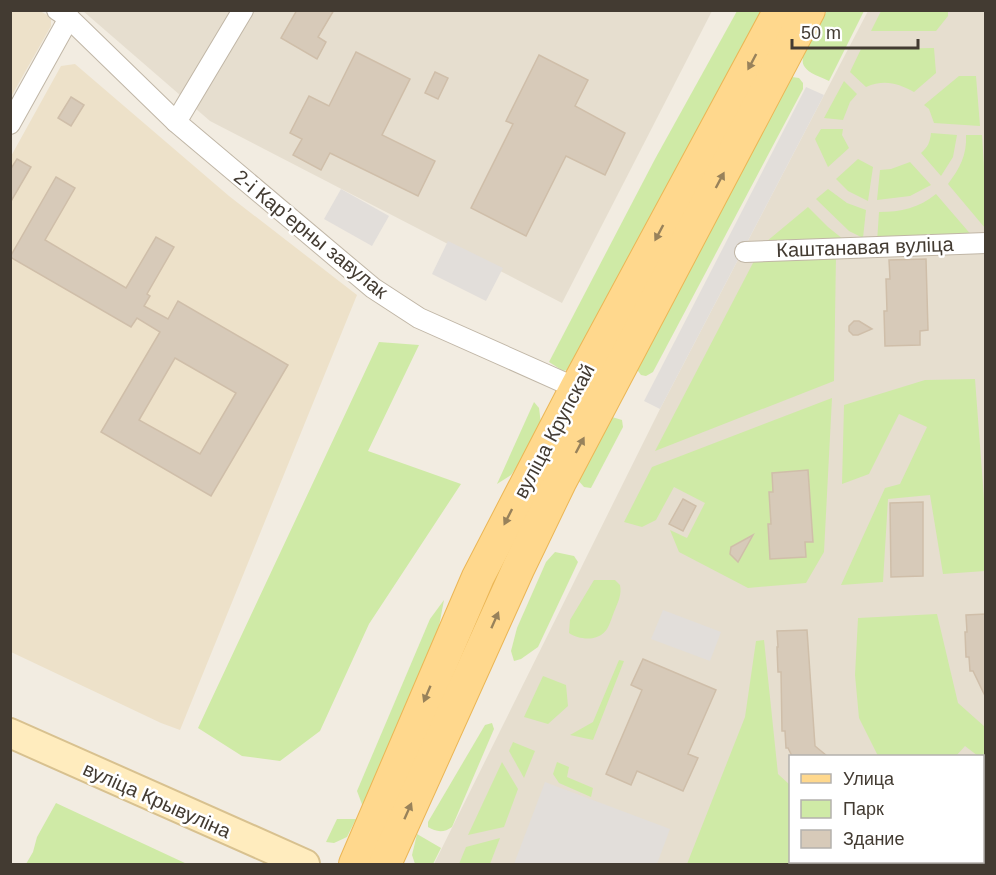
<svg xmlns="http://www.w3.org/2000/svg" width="996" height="875" viewBox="0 0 996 875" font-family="Arial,sans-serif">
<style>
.residential{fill:#e6decf;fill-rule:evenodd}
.education{fill:#ede1c9}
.green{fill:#cfeaa6}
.parking{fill:#e2deda}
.building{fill:#d7cab9;stroke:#cfbea9;stroke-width:1.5;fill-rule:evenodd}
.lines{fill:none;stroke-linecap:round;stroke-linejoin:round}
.street-casing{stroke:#c0b6a6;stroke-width:22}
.secondary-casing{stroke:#d8c18f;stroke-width:32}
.primary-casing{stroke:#ebb655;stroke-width:34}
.street{stroke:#fff;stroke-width:20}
.secondary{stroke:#ffecbe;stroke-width:28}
.primary{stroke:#ffd88d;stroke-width:32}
.oneway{fill:#98825b}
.labels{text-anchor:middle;stroke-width:5;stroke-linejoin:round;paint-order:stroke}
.street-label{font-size:20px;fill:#433b32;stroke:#fff}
</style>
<rect width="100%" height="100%" fill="#f2ece1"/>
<!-- residential -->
<g class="residential">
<polygon points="83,11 712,11 562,303 210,121"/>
<path d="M868,11h117v853h-551l226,-455zM790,756h192v106h-192z"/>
</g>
<!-- education -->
<g class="education">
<polygon points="11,11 40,11 51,17 51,26 11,97"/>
<polygon points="75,64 229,196 357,295 180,730 161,723 11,652 10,158 61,66"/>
</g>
<!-- green -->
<g class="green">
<polygon points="737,11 765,11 571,369 563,371 549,362 655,159"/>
<path d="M827,11h37l-35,70c-8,-4 -20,-7 -25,-15 -7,-12 17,-44 23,-55z"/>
<polygon points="881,11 948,11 948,16 936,31 871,31"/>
<path d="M934,48l2,25 -22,19c-16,-9 -30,-13 -48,-5l-16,-15 11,-23z"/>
<polygon points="959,76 976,76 980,126 934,123 929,109 924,105"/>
<polygon points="792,77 799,78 803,83 803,89 653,372 646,376 641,375 638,371 638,365 786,80"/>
<polygon points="844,81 857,94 850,102 843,120 824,118"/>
<polygon points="821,129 843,129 842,135 849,148 828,167 815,139"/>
<path d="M931,133l26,2 -4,22 -12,19 -20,-23c7,-6 9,-11 10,-20z"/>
<path d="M966,135h16l3,47v46l-37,-44c12,-16 19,-29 18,-49z"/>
<polygon points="858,159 873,167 868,201 848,191 836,179"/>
<polygon points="910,162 931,185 910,196 877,200 880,170 891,169"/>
<polygon points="828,189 847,203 866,210 863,238 849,231 816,199"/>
<path d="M936,194l37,43 -96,5 2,-30c22,0 40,-4 57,-18z"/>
<polygon points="808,207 828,227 843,239 760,247"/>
<polygon points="836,255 834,381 655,451 754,261"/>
<polygon points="379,342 419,345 368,451 461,484 369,624 320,731 280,761 242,756 198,728"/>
<polygon points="975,379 985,512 985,571 943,574 930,495 888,499 883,582 841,585 885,488 900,484 927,427 899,414 869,474 842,484 844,405 925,380"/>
<polygon points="832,398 824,552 806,583 748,588 679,552 670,530 687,538 705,503 674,487 656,520 642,527 624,522 652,467"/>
<polygon points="534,402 539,408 542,432 511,475 497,484"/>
<polygon points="612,417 622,420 623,427 591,488 584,487 577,479"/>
<polygon points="555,552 574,556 578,562 538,647 521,659 514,661 511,651 517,628 546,562"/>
<path d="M594,580h21l5,5c2,10 -2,17 -6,27 -2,5 -4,12 -7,17 -8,13 -28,11 -38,4l1,-13z"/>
<polygon points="444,600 435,647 363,807 357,791 430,619"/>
<polygon points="937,614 958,703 985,727 985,763 983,760 982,756 978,756 965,746 956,756 878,756 859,718 855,675 858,618"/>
<polygon points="764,640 778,774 790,785 790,862 881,862 884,864 687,864 745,717 756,641"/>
<polygon points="619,660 624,661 593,740 570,735 593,722"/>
<polygon points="543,676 566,685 568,706 548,724 524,717"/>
<path d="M492,723l2,6 -42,98c-8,6 -16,5 -24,0v-5l57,-97z"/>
<polygon points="513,742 535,751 524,778 509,751"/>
<polygon points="502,762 518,789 504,827 468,835"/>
<polygon points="557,762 569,767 567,777 593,788 591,797 559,783 553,774"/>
<polygon points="56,803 187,864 26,864 33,852 37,837"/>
<polygon points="337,819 356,819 347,837 334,843 326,842"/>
<polygon points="417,834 441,848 433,864 415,864 412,855"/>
<polygon points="500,838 490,864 459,864 466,847"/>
</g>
<!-- parking -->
<g class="parking">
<polygon points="806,87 824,95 660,409 644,401"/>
<polygon points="341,189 389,216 372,246 324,219"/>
<polygon points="448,241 503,268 486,301 432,274"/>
<polygon points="663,610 721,632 710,661 651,639"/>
<polygon points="545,782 670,829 657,864 514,864"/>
</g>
<!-- building -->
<g class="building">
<polygon points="297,10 334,10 318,37 326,42 317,59 281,38"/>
<polygon points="356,52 410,79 382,135 435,161 418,196 330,153 321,170 293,155 302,139 290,133 309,96 329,106"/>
<polygon points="539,55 588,80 575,106 625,133 605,175 566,156 526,236 471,208 513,124 506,121"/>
<polygon points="435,72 448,78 438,99 425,93"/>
<polygon points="71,97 84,105 71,126 58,118"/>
<polygon points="17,159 31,167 10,203 10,170"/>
<path d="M56,177l19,11 -30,52 81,48 30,-51 18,10 -27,47 3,2 -6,10 24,13 10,-18 110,64 -77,131 -110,-64 59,-100 -23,-14 -6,9 -121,-70zM175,358l61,35 -36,61 -61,-34z"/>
<polygon points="926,259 928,330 920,331 920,345 885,346 884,311 887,311 886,279 890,279 889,260"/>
<polygon points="854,321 859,321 872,329 858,335 853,335 849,331 849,326"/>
<polygon points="808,470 813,542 805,542 806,557 770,559 768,524 771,524 769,492 773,492 772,473"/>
<polygon points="683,499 696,506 683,531 669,524"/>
<polygon points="923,502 923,576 891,577 890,503"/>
<polygon points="753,535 738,562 730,554 731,547"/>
<polygon points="986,614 986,698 973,671 970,671 969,657 966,657 965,632 967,632 966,615"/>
<polygon points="807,630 815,746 827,756 792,756 788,748 786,748 785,731 782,731 781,672 778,672 777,647 778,647 777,631"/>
<polygon points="643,659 716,690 688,754 698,758 683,791 637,771 631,785 606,774 642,690 631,685"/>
</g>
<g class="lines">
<defs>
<g id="street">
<polyline points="57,10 69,18 176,122 373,288 419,318 585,392"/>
<polyline points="176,122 243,10"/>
<polyline points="10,124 69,18"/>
<polyline points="745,252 986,243"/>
</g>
<polyline id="secondary" points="10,733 305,864"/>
<g id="primary">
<polyline points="355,864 478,577 576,388 780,10"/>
<polyline points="385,864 519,567 560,482 809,10"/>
</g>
</defs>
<!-- street casing -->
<use href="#street" class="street-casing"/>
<!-- secondary casing -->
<use href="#secondary" class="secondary-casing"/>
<!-- primary casing -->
<use href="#primary" class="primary-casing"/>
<!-- street -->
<use href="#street" class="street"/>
<!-- secondary -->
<use href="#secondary" class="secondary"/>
<!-- primary -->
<use href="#primary" class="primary"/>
</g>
<!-- one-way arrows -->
<defs><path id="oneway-solid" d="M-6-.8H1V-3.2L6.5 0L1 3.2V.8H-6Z" transform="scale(1.5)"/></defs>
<g class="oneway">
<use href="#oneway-solid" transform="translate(752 62) rotate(118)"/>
<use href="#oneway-solid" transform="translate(720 180) rotate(-62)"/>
<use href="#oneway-solid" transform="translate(659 233) rotate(118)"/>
<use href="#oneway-solid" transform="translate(580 445) rotate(-62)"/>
<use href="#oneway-solid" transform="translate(508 517) rotate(117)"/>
<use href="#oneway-solid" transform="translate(495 620) rotate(-66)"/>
<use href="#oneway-solid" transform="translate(427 694) rotate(113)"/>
<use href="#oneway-solid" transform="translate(408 811) rotate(-66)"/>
</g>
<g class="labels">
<!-- street labels -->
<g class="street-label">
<text transform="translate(311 234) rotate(39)" y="7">2-і Карʼерны завулак</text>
<text transform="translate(865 247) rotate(-2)" y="7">Каштанавая вуліца</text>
<text transform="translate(554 431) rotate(-62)" y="7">вуліца Крупскай</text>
<text transform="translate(157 800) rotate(24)" y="7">вуліца Крывуліна</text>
</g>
</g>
<!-- border -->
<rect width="996" height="875" fill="none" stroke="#433b32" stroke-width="24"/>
<!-- legend -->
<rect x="789" y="755" width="195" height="108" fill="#ffffff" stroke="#b4b1ad" stroke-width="1.5"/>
<rect x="801" y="774" width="30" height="9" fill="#ffd88d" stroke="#b4b1ad" stroke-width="1.5"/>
<text x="843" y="785" font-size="18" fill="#433b32">Улица</text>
<rect x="801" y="800" width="30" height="18" fill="#cfeaa6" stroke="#b4b1ad" stroke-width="1.5"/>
<text x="843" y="815" font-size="18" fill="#433b32">Парк</text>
<rect x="801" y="830" width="30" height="18" fill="#d7cab9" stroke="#b4b1ad" stroke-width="1.5"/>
<text x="843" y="845" font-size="18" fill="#433b32">Здание</text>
<!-- scale -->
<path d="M792 39v9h126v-9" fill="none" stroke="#433b32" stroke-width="3"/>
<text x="801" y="39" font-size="18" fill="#433b32" stroke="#ffffff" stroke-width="4.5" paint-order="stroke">50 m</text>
</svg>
